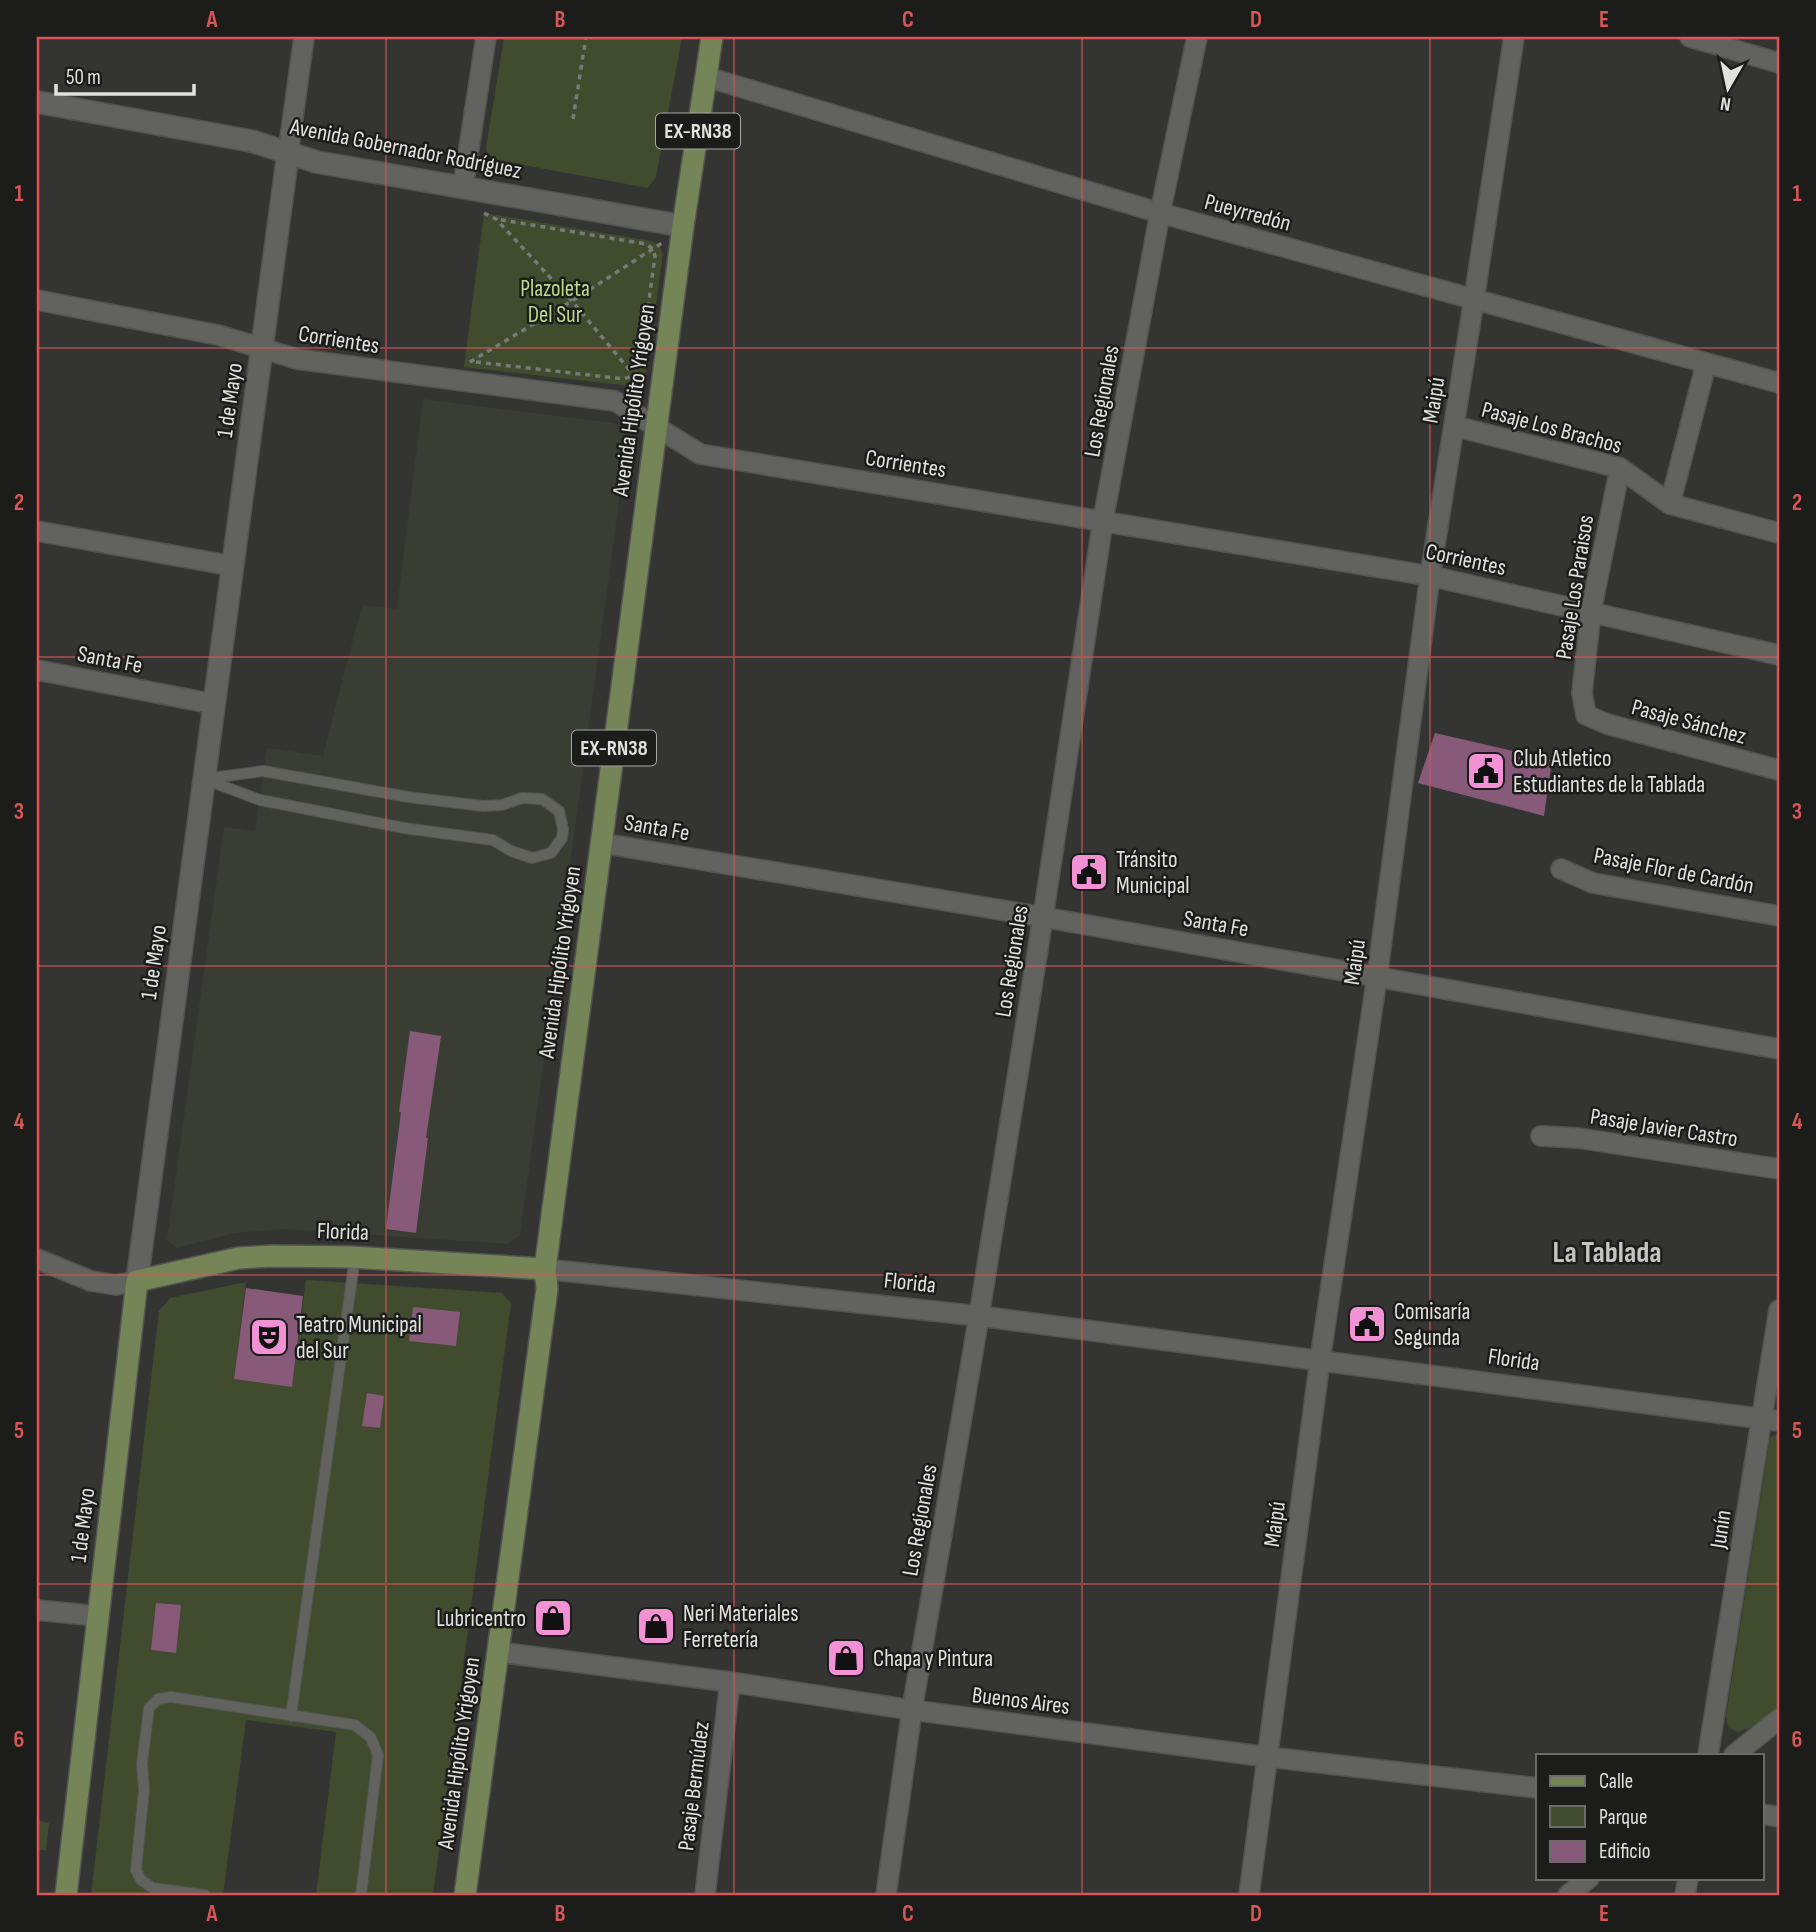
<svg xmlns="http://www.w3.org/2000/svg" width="1816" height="1932" viewBox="0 0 1816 1932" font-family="'Sofia Sans Condensed',sans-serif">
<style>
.built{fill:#3a3d34}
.green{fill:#414c2f}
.building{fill:#875a79}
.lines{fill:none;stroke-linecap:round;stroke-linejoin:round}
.service-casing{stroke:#525450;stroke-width:12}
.minor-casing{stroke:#525450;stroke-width:22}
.tertiary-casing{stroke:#525450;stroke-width:24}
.primary-casing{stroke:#525450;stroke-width:24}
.path{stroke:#797a77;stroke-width:3.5;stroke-dasharray:5 5;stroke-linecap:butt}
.service{stroke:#62635f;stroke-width:10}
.minor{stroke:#62635f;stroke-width:19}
.tertiary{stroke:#62635f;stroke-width:21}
.primary{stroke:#758557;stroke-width:21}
.grid{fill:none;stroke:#d95656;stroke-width:2;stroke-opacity:0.55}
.labels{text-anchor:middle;stroke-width:5;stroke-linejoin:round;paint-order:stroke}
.shield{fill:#1c1c1b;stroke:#a6a7a4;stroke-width:2}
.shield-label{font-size:21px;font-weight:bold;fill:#e1e2df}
.street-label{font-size:23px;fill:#e1e2df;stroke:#1c1c1b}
.park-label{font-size:23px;fill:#bdd98c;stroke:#1c1c1b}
.poi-label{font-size:23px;fill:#e1e2df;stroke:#1c1c1b;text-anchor:start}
.district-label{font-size:30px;font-weight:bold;fill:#c4c5c1;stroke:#1c1c1b}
.neatline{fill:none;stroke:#d95656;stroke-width:2.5}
.grid-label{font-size:23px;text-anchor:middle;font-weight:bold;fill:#d95656}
</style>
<rect width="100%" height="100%" fill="#343532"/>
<!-- built -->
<polygon class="built" points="423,399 614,423 628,435 520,1235 508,1244 284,1229 235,1233 176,1248 167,1240 224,827 255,831 267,748 323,756 362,605 397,609"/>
<!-- green -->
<g class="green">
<polygon points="504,37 682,37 656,177 648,188 497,160 488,154 486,148"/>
<polygon points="484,213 651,241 659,245 663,254 646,373 641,382 630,386 464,367"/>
<polygon points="306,1280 502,1293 511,1303 433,1895 316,1895 336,1732 246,1720 223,1895 91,1895 159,1311 170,1298 246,1282 234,1379 292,1386"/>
<polygon points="1779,1432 1779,1707 1755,1726 1738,1732 1728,1727 1726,1716 1770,1438"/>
<polygon points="37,1820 49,1823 46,1851 37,1849"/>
</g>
<!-- building -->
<g class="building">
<polygon points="1435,733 1552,760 1544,816 1418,783"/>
<polygon points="410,1031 441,1036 426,1138 428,1138 416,1233 386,1229 401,1112 399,1112"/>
<polygon points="246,1288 303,1296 292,1387 234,1379"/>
<polygon points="413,1307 460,1312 456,1346 409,1341"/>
<polygon points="367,1393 384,1396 380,1428 362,1426"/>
<polygon points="156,1603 181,1605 176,1653 151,1650"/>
</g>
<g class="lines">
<defs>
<g id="service">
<polygon points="263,771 408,797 483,806 502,805 522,798 542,799 559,811 563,829 562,838 551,853 532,858 511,851 493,840 404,828 260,800 204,779"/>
<polyline points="291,1716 355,1257"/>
<polyline points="205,1895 153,1888 141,1880 136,1870 144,1790 142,1763 149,1708 158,1699 171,1697 355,1725 371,1738 378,1755 361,1895"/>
</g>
<g id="minor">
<polyline points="1690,37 1779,63"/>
<polyline points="707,77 1160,213 1779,383"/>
<polyline points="288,153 304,37"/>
<polyline points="463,187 486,37"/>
<polyline points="37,300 218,335 297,359 615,401 700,454 1430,576 1779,655"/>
<polyline points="1454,426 1620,468 1670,504 1779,533"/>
<polyline points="1620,468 1591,611 1582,693 1586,715 1607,724 1779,770"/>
<polyline points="1670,504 1706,364"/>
<polyline points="37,531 233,566"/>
<polyline points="37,670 214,704"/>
<polyline points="601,843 1043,917 1779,1049"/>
<polyline points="1561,869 1593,883 1779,916"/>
<polyline points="1541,1136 1578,1138 1779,1169"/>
<polyline points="37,1259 91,1281 116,1285 137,1281"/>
<polyline points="545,1269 979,1316 1779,1421"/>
<polyline points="37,1610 98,1616"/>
<polyline points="498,1652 730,1682 912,1710 1268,1757 1538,1788"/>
<polyline points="1708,1755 1779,1310"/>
<polyline points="1734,1755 1779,1719"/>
<polyline points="1762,1814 1779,1817"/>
<polyline points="705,1895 730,1682"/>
<polyline points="886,1895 912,1710 979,1316 1043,917 1103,520 1160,213 1197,37"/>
<polyline points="1249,1895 1320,1360 1377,977 1430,576 1474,299 1514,37"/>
<polyline points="1568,1895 1589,1878"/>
<polyline points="1685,1895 1688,1878"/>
</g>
<g id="tertiary">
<polyline points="37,102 251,141 317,162 683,226"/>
<polyline points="137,1281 288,153"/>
</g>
<g id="primary">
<polyline points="66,1895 137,1281 239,1258 272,1256 351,1257 545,1269"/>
<polyline points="465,1895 547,1289 545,1269 683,226 712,37"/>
</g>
</defs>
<!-- service casing -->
<use href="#service" class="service-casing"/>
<!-- minor casing -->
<use href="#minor" class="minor-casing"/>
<!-- tertiary casing -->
<use href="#tertiary" class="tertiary-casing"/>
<!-- primary casing -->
<use href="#primary" class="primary-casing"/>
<!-- path -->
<g class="path">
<polyline points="573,119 586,37"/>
<polyline points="484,213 496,219 572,301 642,385"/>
<polyline points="470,362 572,301 662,243"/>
<polyline points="476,362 624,379 635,375 640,366 655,256 653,249 646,244 496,219"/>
</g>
<!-- service -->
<use href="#service" class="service"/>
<!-- minor -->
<use href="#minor" class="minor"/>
<!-- tertiary -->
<use href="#tertiary" class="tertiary"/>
<!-- primary -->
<use href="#primary" class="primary"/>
</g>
<!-- grid -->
<path class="grid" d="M386,37v1858M734,37v1858M1082,37v1858M1430,37v1858M37,348h1742M37,657h1742M37,966h1742M37,1275h1742M37,1584h1742"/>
<!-- icons -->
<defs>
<symbol id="civic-square" viewBox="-11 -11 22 22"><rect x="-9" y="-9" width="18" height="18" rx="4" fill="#f391d5" stroke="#1c1c1b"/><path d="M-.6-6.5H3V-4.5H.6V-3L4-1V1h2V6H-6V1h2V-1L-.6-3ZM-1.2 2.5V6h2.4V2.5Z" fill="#111"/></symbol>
<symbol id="theatre-square" viewBox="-11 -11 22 22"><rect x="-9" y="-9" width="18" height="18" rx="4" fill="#f391d5" stroke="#1c1c1b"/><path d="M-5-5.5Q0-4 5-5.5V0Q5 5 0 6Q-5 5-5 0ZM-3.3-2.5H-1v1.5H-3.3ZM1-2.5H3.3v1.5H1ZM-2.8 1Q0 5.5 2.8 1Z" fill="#111"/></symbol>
<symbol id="shop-square" viewBox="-11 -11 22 22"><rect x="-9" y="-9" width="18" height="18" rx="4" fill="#f391d5" stroke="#1c1c1b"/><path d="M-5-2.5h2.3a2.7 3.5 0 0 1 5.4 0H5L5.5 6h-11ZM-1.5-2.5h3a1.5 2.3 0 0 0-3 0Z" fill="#111"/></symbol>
</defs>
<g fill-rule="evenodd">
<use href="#civic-square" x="1464" y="749" width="44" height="44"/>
<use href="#civic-square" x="1067" y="850" width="44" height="44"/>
<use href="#civic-square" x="1345" y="1302" width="44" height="44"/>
<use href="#theatre-square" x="247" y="1315" width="44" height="44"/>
<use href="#shop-square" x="531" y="1596" width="44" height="44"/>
<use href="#shop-square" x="634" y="1604" width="44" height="44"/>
<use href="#shop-square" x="824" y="1636" width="44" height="44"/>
</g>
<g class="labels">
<!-- shield labels -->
<g class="shield">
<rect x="656" y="113.5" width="84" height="35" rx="5"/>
<rect x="572" y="730.5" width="84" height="35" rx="5"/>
</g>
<g class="shield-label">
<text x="698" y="138">EX-RN38</text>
<text x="614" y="755">EX-RN38</text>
</g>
<!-- street labels -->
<g class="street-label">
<text transform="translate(406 148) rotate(11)" y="8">Avenida Gobernador Rodríguez</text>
<text transform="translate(1248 212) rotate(15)" y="8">Pueyrredón</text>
<text transform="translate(339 339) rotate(9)" y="8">Corrientes</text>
<text transform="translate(229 400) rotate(-82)" y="8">1 de Mayo</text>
<text transform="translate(633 400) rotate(-82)" y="8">Avenida Hipólito Yrigoyen</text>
<text transform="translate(1433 400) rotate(-81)" y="8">Maipú</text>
<text transform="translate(1101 401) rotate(-80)" y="8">Los Regionales</text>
<text transform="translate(1552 427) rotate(15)" y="8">Pasaje Los Brachos</text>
<text transform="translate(906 463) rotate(9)" y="8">Corrientes</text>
<text transform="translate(1466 559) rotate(12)" y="8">Corrientes</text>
<text transform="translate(1574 587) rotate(-81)" y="8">Pasaje Los Paraisos</text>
<text transform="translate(110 659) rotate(11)" y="8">Santa Fe</text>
<text transform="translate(1689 721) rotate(15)" y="8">Pasaje Sánchez</text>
<text transform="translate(657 827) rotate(10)" y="8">Santa Fe</text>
<text transform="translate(1674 870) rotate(11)" y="8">Pasaje Flor de Cardón</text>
<text transform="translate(1216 923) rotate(10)" y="8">Santa Fe</text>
<text transform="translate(1011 961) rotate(-81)" y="8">Los Regionales</text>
<text transform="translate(153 962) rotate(-82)" y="8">1 de Mayo</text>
<text transform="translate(559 962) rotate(-82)" y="8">Avenida Hipólito Yrigoyen</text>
<text transform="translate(1354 962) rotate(-82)" y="8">Maipú</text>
<text transform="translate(1664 1127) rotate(9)" y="8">Pasaje Javier Castro</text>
<text transform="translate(343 1231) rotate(2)" y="8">Florida</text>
<text transform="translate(910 1282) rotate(6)" y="8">Florida</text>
<text transform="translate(1514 1359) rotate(8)" y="8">Florida</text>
<text transform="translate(919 1520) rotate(-80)" y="8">Los Regionales</text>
<text transform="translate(1274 1524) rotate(-82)" y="8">Maipú</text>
<text transform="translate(82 1525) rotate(-83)" y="8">1 de Mayo</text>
<text transform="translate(1720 1529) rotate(-81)" y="8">Junín</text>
<text transform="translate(1021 1700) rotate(7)" y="8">Buenos Aires</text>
<text transform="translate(458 1753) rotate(-82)" y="8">Avenida Hipólito Yrigoyen</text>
<text transform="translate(693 1786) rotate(-83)" y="8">Pasaje Bermúdez</text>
</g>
<!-- park labels -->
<g class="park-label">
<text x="555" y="296">Plazoleta<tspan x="555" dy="26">Del Sur</tspan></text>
</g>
<!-- poi labels -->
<g class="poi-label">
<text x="1513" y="766">Club Atletico<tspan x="1513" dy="26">Estudiantes de la Tablada</tspan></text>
<text x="1116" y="867">Tránsito<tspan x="1116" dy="26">Municipal</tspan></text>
<text x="1394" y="1319">Comisaría<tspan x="1394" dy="26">Segunda</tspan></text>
<text x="296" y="1332">Teatro Municipal<tspan x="296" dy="26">del Sur</tspan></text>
<text x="683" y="1621">Neri Materiales<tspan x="683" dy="26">Ferretería</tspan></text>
<text x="526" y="1626" text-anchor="end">Lubricentro</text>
<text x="873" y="1666">Chapa y Pintura</text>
</g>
<!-- district labels -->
<g class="district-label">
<text x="1607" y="1262">La Tablada</text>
</g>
</g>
<!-- border -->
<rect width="1816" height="1932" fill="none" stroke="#1c1c1b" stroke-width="77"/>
<!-- legend -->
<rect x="1536" y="1754" width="228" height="126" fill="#1c1c1b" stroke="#6b6b69" stroke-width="2"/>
<rect x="1550" y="1776" width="35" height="10" fill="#758557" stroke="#6b6b69" stroke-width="2"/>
<text x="1599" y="1788" font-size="21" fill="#e1e2df">Calle</text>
<rect x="1550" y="1806" width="35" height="21" fill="#414c2f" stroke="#6b6b69" stroke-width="2"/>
<text x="1599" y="1824" font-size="21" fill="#e1e2df">Parque</text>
<rect x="1550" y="1841" width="35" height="21" fill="#875a79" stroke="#6b6b69" stroke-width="2"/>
<text x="1599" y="1858" font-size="21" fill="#e1e2df">Edificio</text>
<!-- north arrow -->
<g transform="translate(1728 88) rotate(189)" stroke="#1c1c1b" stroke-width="5" paint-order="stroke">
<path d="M0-5L12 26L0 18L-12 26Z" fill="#e1e2df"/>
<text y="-10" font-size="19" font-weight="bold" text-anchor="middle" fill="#e1e2df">N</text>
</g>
<!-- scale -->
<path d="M56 84v10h138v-10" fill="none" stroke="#e1e2df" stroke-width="3.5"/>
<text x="66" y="84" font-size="21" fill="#e1e2df" stroke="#1c1c1b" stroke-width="5" paint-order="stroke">50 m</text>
<rect x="38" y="38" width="1740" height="1856" class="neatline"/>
<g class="grid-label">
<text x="212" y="27">A</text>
<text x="560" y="27">B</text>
<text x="908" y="27">C</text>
<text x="1256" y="27">D</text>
<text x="1604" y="27">E</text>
<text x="19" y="201">1</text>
<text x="1797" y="201">1</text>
<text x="19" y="510">2</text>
<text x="1797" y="510">2</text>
<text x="19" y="819">3</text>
<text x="1797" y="819">3</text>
<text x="19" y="1129">4</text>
<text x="1797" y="1129">4</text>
<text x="19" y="1438">5</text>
<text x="1797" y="1438">5</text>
<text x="19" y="1747">6</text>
<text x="1797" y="1747">6</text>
<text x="212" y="1921">A</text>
<text x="560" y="1921">B</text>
<text x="908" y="1921">C</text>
<text x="1256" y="1921">D</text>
<text x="1604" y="1921">E</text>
</g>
</svg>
